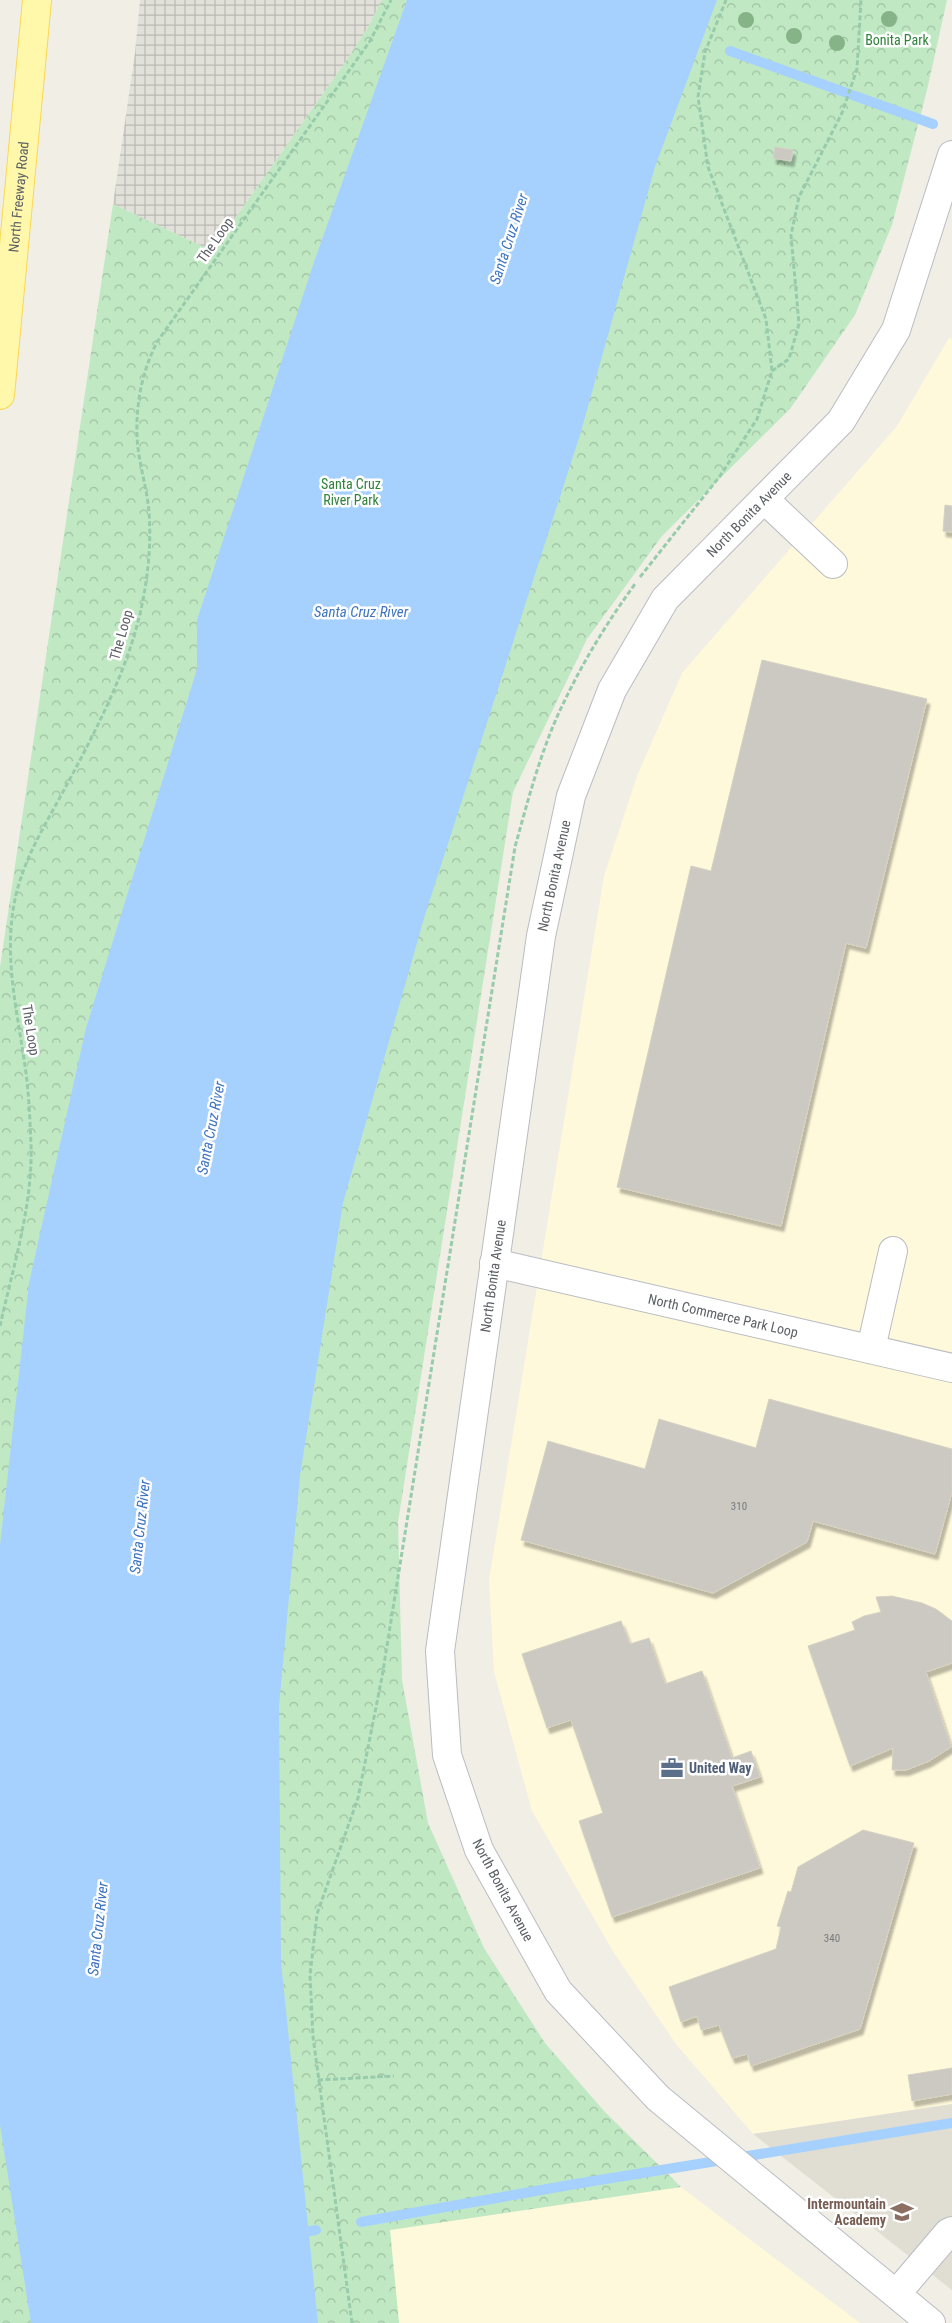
<svg xmlns="http://www.w3.org/2000/svg" width="952" height="2323" viewBox="0 0 952 2323" font-family="'Roboto Condensed',sans-serif">
<style>
.commercial{fill:#fff9db}
.industrial{fill:url(#industrial-grid)}
.education{fill:#e0ded3}
.park{fill:url(#park-crowns)}
.water{fill:#a6d1ff}
.lines{fill:none;stroke-linecap:round;stroke-linejoin:round}
.stream{stroke:#a6d1ff;stroke-width:10}
.building{fill:#cbc9c1;stroke:#d5d1c3;filter:url(#shadow)}
.minor-casing{stroke:#babcc2;stroke-width:30}
.major-casing{stroke:#fad854;stroke-width:30}
.path{stroke:#98cbab;stroke-width:3;stroke-dasharray:5 2.5;stroke-linecap:butt}
.minor{stroke:#fff;stroke-width:28}
.major{stroke:#fff8ab;stroke-width:28}
.tree{fill:#86b387}
.labels{text-anchor:middle;stroke-width:5;stroke-linejoin:round;paint-order:stroke}
.number-label{font-size:11px;fill:#787a7d}
.park-label{font-size:14px;fill:#2f833a;stroke:#fff}
.street-label{font-size:14px;fill:#5d6066;stroke:#fff}
.service-label{font-size:14px;font-weight:bold;fill:#4e5e75;stroke:#fff;text-anchor:start}
.education-label{font-size:14px;font-weight:bold;fill:#785e54;stroke:#fff;text-anchor:end}
.water-label{font-size:15px;font-style:italic;fill:#3e74c2;stroke:#fff}
</style>
<defs>
<pattern id="industrial-grid" width="8" height="8" patternUnits="userSpaceOnUse" patternTransform="scale(1.25)"><rect width="8" height="8" fill="#e1e0d9"/><path d="M0 4h8M4 0v8" fill="none" stroke="#bab9b4"/></pattern>
<pattern id="park-crowns" width="20" height="18" patternUnits="userSpaceOnUse" patternTransform="scale(1.25)"><rect width="20" height="18" fill="#c0e9c3"/><path d="M2 6a3 3 0 1 1 6 0M12 15a3 3 0 1 1 6 0" fill="none" stroke="#9fc0a2"/></pattern>
<filter id="shadow"><feDropShadow dx="3" dy="5.5" stdDeviation="1" flood-color="#0004"/></filter>
</defs>
<rect width="100%" height="100%" fill="#f0eee5"/>
<!-- commercial -->
<g class="commercial">
<polygon points="949,338 952,339 952,2104 753,2134 676,2044 614,1953 532,1811 494,1672 489,1580 604,876 637,776 682,673 897,426"/>
<polygon points="681,2187 860,2323 399,2323 390,2230"/>
</g>
<!-- industrial -->
<polygon class="industrial" points="140,0 382,0 367,29 344,64 212,251 113,204 135,53"/>
<!-- education -->
<polygon class="education" points="952,2104 952,2290 753,2134"/>
<!-- park -->
<polygon class="park" points="382,0 947,0 927,90 892,225 855,315 790,409 662,536 587,639 513,792 398,1522 402,1680 428,1823 484,1948 545,2043 604,2111 681,2187 390,2230 399,2323 0,2323 0,967 113,204 212,251 344,64 367,29"/>
<!-- water -->
<polygon class="water" points="407,0 717,0 655,167 580,435 425,915 343,1203 300,1476 279,1707 281,1962 318,2323 31,2323 0,2125 0,1545 29,1283 86,1028 197,669 197,620 314,262"/>
<g class="lines">
<!-- stream -->
<g class="stream">
<polyline points="730,51 933,124"/>
<polyline points="361,2222 581,2183 952,2123"/>
<polyline points="297,2233 316,2230"/>
</g>
</g>
<!-- building -->
<g class="building">
<polygon points="775,147 793,150 791,161 773,158"/>
<polygon points="945,505 952,506 952,532 943,531"/>
<polygon points="762,660 927,699 866,948 846,943 781,1226 617,1187 691,866 711,871"/>
<polygon points="769,1399 952,1449 952,1492 935,1554 813,1521 807,1542 713,1593 521,1540 548,1441 645,1469 659,1419 756,1448"/>
<polygon points="892,1596 922,1603 936,1609 952,1621 952,1663 926,1672 951,1747 929,1761 906,1770 892,1770 893,1748 850,1766 808,1646 855,1630 852,1622 864,1616 881,1612 876,1597"/>
<polygon points="621,1621 630,1644 649,1638 665,1684 702,1671 732,1758 751,1751 760,1777 732,1786 760,1868 612,1917 579,1821 603,1813 571,1720 547,1728 522,1654"/>
<polygon points="863,1830 914,1843 860,2029 751,2066 747,2054 732,2058 719,2025 701,2030 697,2016 681,2022 669,1987 776,1949 781,1927 777,1926 788,1891 791,1892 798,1867"/>
<polygon points="952,2068 952,2094 912,2101 908,2075"/>
</g>
<g class="lines">
<defs>
<g id="minor">
<polyline points="764,499 833,564"/>
<path id="s1" d="M494,1263l458,105"/>
<polyline points="871,1349 893,1251"/>
<polyline points="897,2293 948,2233 952,2231"/>
<path id="s2" d="M931,2323l-273,-225 -100,-107 -79,-141 -32,-95 -7,-104 101,-715 30,-140 41,-106 53,-91 176,-178 55,-91 56,-175"/>
</g>
<g id="major">
<path id="s3" d="M0,395l37,-395"/>
</g>
</defs>
<!-- minor casing -->
<use href="#minor" class="minor-casing"/>
<!-- major casing -->
<use href="#major" class="major-casing"/>
<!-- path -->
<g class="path">
<polyline points="772,371 789,359 799,324 791,235 799,197 842,113 857,69 861,0"/>
<polyline points="640,577 720,476 757,419 772,371 766,319 708,167 698,97 705,52 726,0"/>
<path d="M0,1326c13,-59 33,-121 31,-182 -1,-23 -2,-48 -5,-71 -8,-60 -24,-118 -10,-178 9,-39 31,-73 49,-107 32,-59 68,-128 79,-194 5,-27 7,-55 5,-82 -2,-25 -11,-50 -12,-76 -1,-34 5,-64 20,-94l213,-301 21,-41"/>
<polyline points="318,2080 394,2076"/>
<path d="M352,2323l-39,-286 -3,-62 7,-61 41,-116 24,-121 133,-830c13,-47 27,-101 49,-145 20,-42 44,-81 71,-118"/>
</g>
<!-- minor -->
<use href="#minor" class="minor"/>
<!-- major -->
<use href="#major" class="major"/>
</g>
<!-- trees -->
<g class="tree">
<circle cx="889" cy="19" r="8"/>
<circle cx="746" cy="20" r="8"/>
<circle cx="794" cy="36" r="8"/>
<circle cx="837" cy="43" r="8"/>
</g>
<!-- icons -->
<defs>
<symbol id="office-bare" viewBox="-9 -9 18 18"><path d="M-6-3h4V-5.5h4V-3h4V5H-6ZM-1-4.5V-3h2v-1.5ZM-6 0V1H6V0Z" fill="#5c6f8a" stroke="#fff" stroke-width="2.5" paint-order="stroke"/></symbol>
<symbol id="school-bare" viewBox="-9 -9 18 18"><path d="M0-5L7-2L0 1L-7-2ZM-4 1L0 2.5L4 1V4Q0 6-4 4Z" fill="#8d6e63" stroke="#fff" stroke-width="2.5" paint-order="stroke"/></symbol>
</defs>
<g fill-rule="evenodd">
<use href="#office-bare" x="656" y="1752" width="32" height="32"/>
<use href="#school-bare" x="886" y="2196" width="32" height="32"/>
</g>
<g class="labels">
<!-- number labels -->
<g class="number-label">
<text x="739" y="1510">310</text>
<text x="832" y="1942">340</text>
</g>
<!-- park labels -->
<g class="park-label">
<text x="897" y="45">Bonita Park</text>
<text x="351" y="489">Santa Cruz<tspan x="351" dy="16">River Park</tspan></text>
</g>
<!-- street labels -->
<g class="street-label">
<text dy="5" stroke="none"><textPath href="#s3" startOffset="199">North Freeway Road</textPath></text>
<text transform="translate(215 240) rotate(-55)" y="5">The Loop</text>
<text dy="5" stroke="none"><textPath href="#s2" startOffset="2070">North Bonita Avenue</textPath></text>
<text transform="translate(121 635) rotate(-74)" y="5">The Loop</text>
<text dy="5" stroke="none"><textPath href="#s2" startOffset="1650">North Bonita Avenue</textPath></text>
<text transform="translate(31 1030) rotate(81)" y="5">The Loop</text>
<text dy="5" stroke="none"><textPath href="#s2" startOffset="1245">North Bonita Avenue</textPath></text>
<text dy="5" stroke="none"><textPath href="#s1" startOffset="235">North Commerce Park Loop</textPath></text>
<text transform="translate(503 1890) rotate(62)" y="5">North Bonita Avenue</text>
</g>
<!-- service labels -->
<g class="service-label">
<text x="689" y="1773">United Way</text>
</g>
<!-- education labels -->
<g class="education-label">
<text x="886" y="2209">Intermountain<tspan x="886" dy="16">Academy</tspan></text>
</g>
<!-- water labels -->
<g class="water-label">
<text transform="translate(509 239) rotate(-72)" y="5">Santa Cruz River</text>
<text x="361" y="617">Santa Cruz River</text>
<text transform="translate(211 1128) rotate(-79)" y="5">Santa Cruz River</text>
<text transform="translate(140 1527) rotate(-84)" y="5">Santa Cruz River</text>
<text transform="translate(98 1929) rotate(-84)" y="5">Santa Cruz River</text>
</g>
</g>
</svg>
